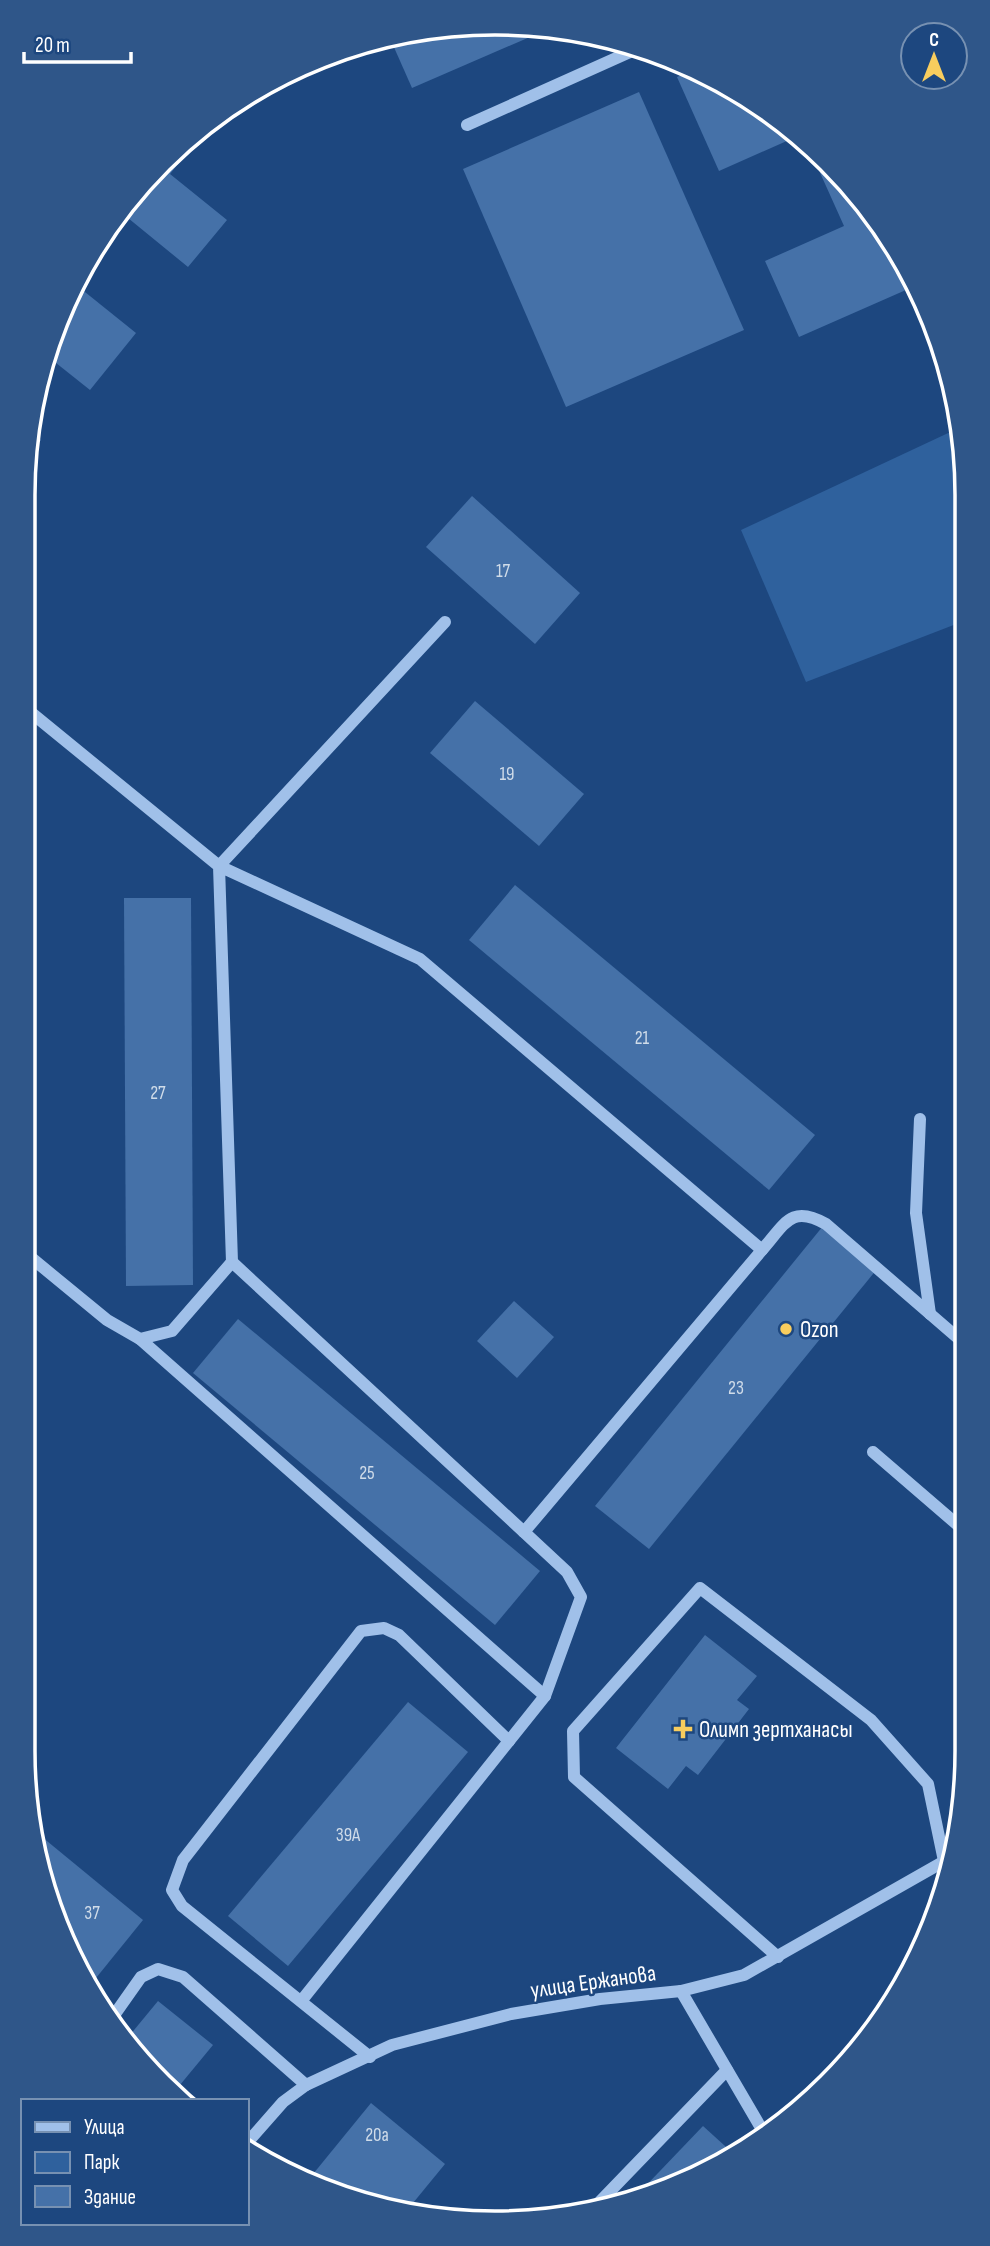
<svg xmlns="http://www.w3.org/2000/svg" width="990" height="2246" viewBox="0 0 990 2246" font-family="'Sofia Sans Condensed',sans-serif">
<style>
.green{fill:#2f619d}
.building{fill:#4571a8}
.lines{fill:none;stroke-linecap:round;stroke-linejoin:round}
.minor{stroke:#a0c0e9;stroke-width:12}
.poi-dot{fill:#f8cd5e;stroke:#1d477f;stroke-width:2.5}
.labels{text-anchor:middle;stroke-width:5;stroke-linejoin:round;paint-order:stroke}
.number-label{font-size:19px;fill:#d0dce9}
.poi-label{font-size:23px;fill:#fff;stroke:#1d477f;text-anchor:start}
.street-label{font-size:23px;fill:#fff;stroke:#1d477f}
.rim{fill:none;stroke:#fff;stroke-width:3.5}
</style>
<rect width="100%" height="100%" fill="#1d477f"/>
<!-- green -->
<polygon class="green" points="961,427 964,621 806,682 741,530"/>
<!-- building -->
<g class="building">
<polygon points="465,24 553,27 412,88 389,36"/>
<polygon points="690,71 782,120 798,136 719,171 677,77"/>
<polygon points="639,92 744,330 566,407 463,169"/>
<polygon points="808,146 869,207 915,286 799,337 765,261 844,226"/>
<polygon points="178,148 186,154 170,174 227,220 188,267 128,218 77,280 86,259 140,183"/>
<polygon points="75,284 136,333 90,390 46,355 48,343"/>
<polygon points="33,433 41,440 29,454 32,440"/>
<polygon points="472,496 580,593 535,644 426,547"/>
<polygon points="475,701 584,794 539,846 430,753"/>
<polygon points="515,885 815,1135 769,1190 469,940"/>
<polygon points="124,898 191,898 193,1285 126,1286"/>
<polygon points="823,1226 877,1269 649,1549 595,1506"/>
<polygon points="514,1301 554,1337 517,1378 477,1341"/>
<polygon points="238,1319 540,1571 495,1625 193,1373"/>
<polygon points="705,1635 757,1676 737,1700 749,1709 698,1775 686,1766 668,1789 616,1748"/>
<polygon points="408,1702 468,1752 288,1966 228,1916"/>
<polygon points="36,1832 143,1920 96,1978 74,1960 48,1903"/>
<polygon points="158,2001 213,2045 175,2091 140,2062 125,2041"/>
<polygon points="371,2103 445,2164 404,2214 309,2179"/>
<polygon points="703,2126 736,2156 637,2195"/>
</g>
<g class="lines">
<!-- minor -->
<g class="minor">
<polyline points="467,125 641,47"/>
<polyline points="23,706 219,866 420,959 762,1250 524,1532 232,1262 219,866 445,622"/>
<polyline points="920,1119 916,1213 930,1314"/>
<path d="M762,1250c23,-26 29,-46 64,-26l140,121"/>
<polyline points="23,1251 107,1320 140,1339 172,1331 232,1262"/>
<polyline points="140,1339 545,1696"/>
<polyline points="873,1452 967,1533"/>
<polyline points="778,1957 574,1777 573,1731 700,1588 871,1720 928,1784 944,1861"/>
<polyline points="681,1991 764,2133"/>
<polyline points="302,2000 509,1741"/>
<polyline points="110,2021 141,1977 158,1969 183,1977 306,2085"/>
<polyline points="370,2057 182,1906 172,1890 183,1860 361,1631 384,1628 399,1635 509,1741 545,1696 581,1597 567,1572 524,1532"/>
<polyline points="247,2143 283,2102 306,2085 392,2045 511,2014 600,1999 681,1991 744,1975 950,1858"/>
<polyline points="589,2213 727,2070"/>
</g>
</g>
<!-- markers -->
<g class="poi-dot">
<circle cx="786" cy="1329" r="7"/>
<path d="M679.5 1718.5h7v7h7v7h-7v7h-7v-7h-7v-7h7z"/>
</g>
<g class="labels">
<!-- number labels -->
<g class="number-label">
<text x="503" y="577">17</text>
<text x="507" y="780">19</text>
<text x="642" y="1044">21</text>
<text x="158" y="1099">27</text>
<text x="736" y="1394">23</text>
<text x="367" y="1479">25</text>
<text x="348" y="1841">39А</text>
<text x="92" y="1919">37</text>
<text x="377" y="2141">20а</text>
</g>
<!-- poi labels -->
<g class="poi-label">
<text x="800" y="1337">Ozon</text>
<text x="699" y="1737">Олимп зертханасы</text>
</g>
<!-- street labels -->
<g class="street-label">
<text transform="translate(593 1981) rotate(-8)" y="8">улица Ержанова</text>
</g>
</g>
<!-- crop -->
<path d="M0 0H990V2246H0ZM495 35H495A460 460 0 0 1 955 495V1751A460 460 0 0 1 495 2211H495A460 460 0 0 1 35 1751V495A460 460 0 0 1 495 35Z" fill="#2f5689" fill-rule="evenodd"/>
<path class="rim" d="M495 35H495A460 460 0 0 1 955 495V1751A460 460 0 0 1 495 2211H495A460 460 0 0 1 35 1751V495A460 460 0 0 1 495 35Z"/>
<!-- legend -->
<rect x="21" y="2099" width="228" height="126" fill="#1d477f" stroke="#7791b2" stroke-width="2"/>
<rect x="35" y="2122" width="35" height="10" fill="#a0c0e9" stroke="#7791b2" stroke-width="2"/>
<text x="84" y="2134" font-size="21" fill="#ffffff">Улица</text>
<rect x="35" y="2152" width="35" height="21" fill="#2f619d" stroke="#7791b2" stroke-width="2"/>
<text x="84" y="2169" font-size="21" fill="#ffffff">Парк</text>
<rect x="35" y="2186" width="35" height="21" fill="#4571a8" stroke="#7791b2" stroke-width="2"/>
<text x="84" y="2204" font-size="21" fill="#ffffff">Здание</text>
<!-- north arrow -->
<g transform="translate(934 56)"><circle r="33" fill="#1d477f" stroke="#7791b2" stroke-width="2"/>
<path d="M0-5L12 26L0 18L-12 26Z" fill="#f8cd5e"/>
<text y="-10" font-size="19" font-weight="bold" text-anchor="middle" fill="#ffffff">С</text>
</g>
<!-- scale -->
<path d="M24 52v10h107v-10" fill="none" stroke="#ffffff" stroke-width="3.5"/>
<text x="35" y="52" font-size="21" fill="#ffffff" stroke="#1d477f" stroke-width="5" paint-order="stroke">20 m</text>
</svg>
